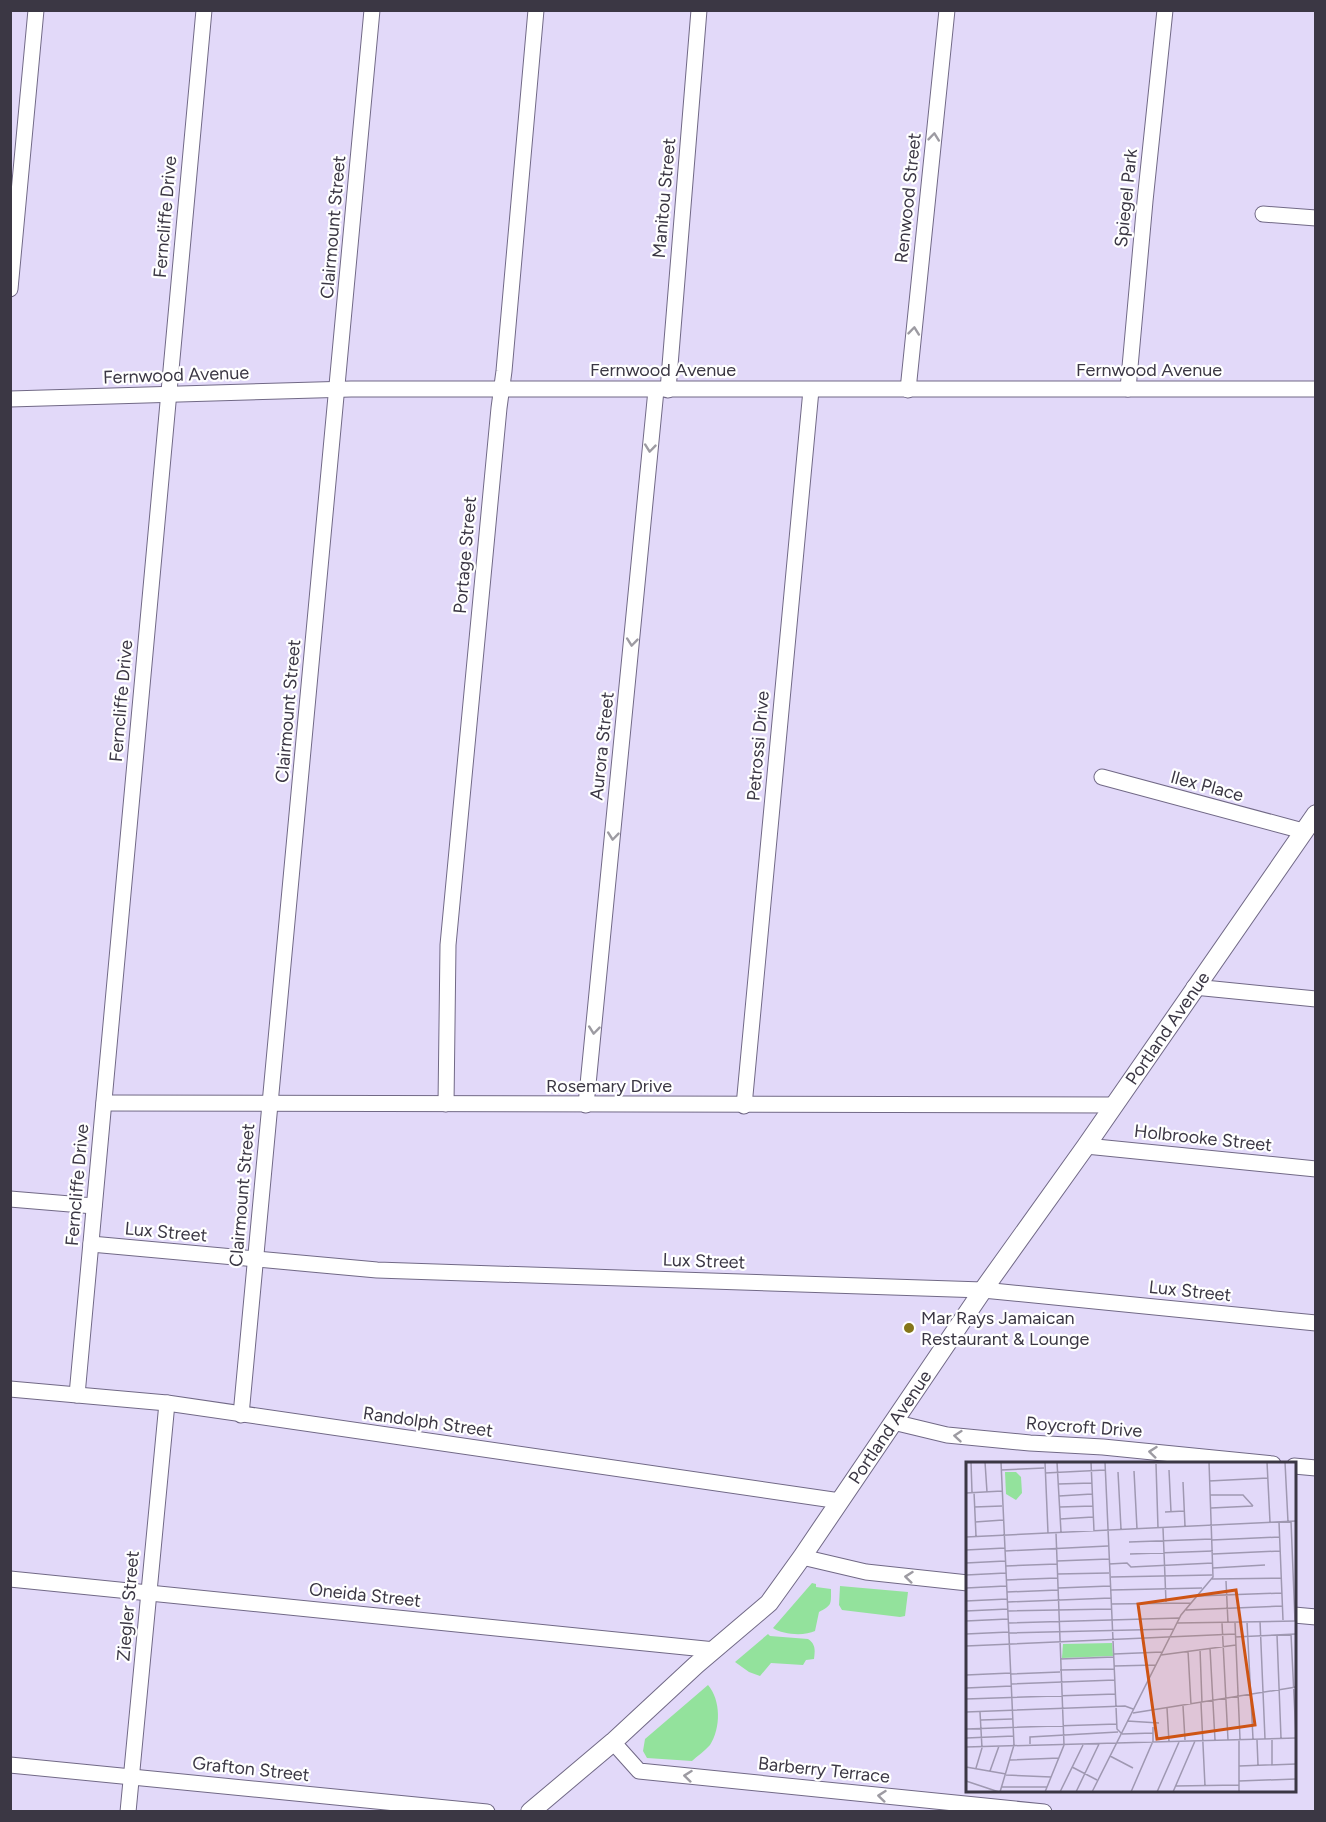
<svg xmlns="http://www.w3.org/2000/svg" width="1326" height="1822" viewBox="0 0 1326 1822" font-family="Figtree,sans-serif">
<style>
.grass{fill:#93e29c}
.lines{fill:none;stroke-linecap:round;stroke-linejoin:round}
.minor-casing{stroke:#716986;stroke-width:17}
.major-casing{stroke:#716986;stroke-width:20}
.minor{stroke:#fff;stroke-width:15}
.major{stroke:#fff;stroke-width:18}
.oneway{stroke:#9d9ba2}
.poi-dot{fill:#85761a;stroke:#fff;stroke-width:2}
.labels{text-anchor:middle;stroke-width:4.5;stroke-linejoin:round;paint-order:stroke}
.street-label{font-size:18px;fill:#3b3744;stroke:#fff}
.poi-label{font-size:18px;fill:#3b3744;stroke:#fff;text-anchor:start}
.inset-road{fill:none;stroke:#9f98b1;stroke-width:1.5}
.view{fill:#ce5414;fill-opacity:0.15;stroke:#ce5414;stroke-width:3}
.inset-edge{fill:none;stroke:#3b3744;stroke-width:3}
</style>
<rect width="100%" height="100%" fill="#e2d9f9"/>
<!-- grass -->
<g class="grass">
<path d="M812,1583l4,1v3l15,2c0,16 1,16 -12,23l-4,19c-10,5 -32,4 -42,-3z"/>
<polygon points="840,1586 908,1592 905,1616 900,1617 842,1610 839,1605"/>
<path d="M768,1634l2,2 38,3c8,5 7,12 6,20l-8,1 -3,5 -32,-2 -11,13 -11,-4 -14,-10z"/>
<path d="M708,1685c13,15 13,43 2,60 -5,6 -13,11 -18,16l-45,-3 -4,-7 2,-12z"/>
</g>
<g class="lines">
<defs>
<g id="minor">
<polyline points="1263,214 1316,218"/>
<polyline points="10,289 36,10"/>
<polyline points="1128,389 1145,201 1165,10"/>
<polyline points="668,390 699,10"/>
<polyline points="908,390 947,10"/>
<polyline points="10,399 351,389 1316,389"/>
<polyline points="1102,777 1303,831"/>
<polyline points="1194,987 1316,999"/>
<polyline points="104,1103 1114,1105"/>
<polyline points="446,1104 448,945 499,408 504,371 536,10"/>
<polyline points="586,1105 656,390"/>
<polyline points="744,1106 811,390"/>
<polyline points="1086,1146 1316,1169"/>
<polyline points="10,1199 94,1206"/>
<polyline points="91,1244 377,1270 983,1290 1316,1323"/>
<polyline points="10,1389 167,1403 840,1501"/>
<polyline points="77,1395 204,10"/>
<polyline points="241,1415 372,10"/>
<polyline points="893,1422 947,1435 1030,1443 1103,1447 1273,1464"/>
<polyline points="1294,1466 1316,1468"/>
<polyline points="802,1557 866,1572 968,1583"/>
<polyline points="10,1579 715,1650"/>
<polyline points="1294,1615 1316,1617"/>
<polyline points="613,1742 639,1771 1044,1812"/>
<polyline points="10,1765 487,1812"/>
<polyline points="128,1812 167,1403"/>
</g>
<g id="major">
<path id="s1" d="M530,1812l83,-70 83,-77 73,-62 33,-46 181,-267 103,-144 230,-332"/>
</g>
</defs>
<!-- minor casing -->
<use href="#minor" class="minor-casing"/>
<!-- major casing -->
<use href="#major" class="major-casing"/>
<!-- minor -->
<use href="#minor" class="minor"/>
<!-- major -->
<use href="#major" class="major"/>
</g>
<!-- one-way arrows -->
<defs><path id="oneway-chevron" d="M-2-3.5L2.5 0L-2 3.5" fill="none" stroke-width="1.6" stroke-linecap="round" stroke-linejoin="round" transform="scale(1.5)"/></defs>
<g class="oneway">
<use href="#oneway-chevron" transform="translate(934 137) rotate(-84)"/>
<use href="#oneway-chevron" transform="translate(914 331) rotate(-84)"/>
<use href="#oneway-chevron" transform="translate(650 448) rotate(96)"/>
<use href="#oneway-chevron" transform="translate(632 642) rotate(96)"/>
<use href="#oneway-chevron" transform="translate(613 836) rotate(96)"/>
<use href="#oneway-chevron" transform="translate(594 1030) rotate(96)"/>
<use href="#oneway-chevron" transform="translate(958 1436) rotate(-175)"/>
<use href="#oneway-chevron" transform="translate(1153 1452) rotate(-174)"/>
<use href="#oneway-chevron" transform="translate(909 1577) rotate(-174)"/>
<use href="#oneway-chevron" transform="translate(688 1776) rotate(-174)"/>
<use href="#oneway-chevron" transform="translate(882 1796) rotate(-174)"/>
</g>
<!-- markers -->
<circle class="poi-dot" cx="909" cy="1328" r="6"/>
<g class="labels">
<!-- street labels -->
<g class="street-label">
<text transform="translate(664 198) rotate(-85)" y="6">Manitou Street</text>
<text transform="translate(908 198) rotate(-84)" y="6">Renwood Street</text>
<text transform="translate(1126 198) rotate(-84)" y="6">Spiegel Park</text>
<text transform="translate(165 217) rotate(-85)" y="6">Ferncliffe Drive</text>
<text transform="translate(333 227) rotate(-85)" y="6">Clairmount Street</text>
<text x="663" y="376">Fernwood Avenue</text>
<text x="1149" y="376">Fernwood Avenue</text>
<text transform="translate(176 375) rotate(-2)" y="6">Fernwood Avenue</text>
<text transform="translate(465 555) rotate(-85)" y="6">Portage Street</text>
<text transform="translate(121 701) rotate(-85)" y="6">Ferncliffe Drive</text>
<text transform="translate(288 711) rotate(-85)" y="6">Clairmount Street</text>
<text transform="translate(602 746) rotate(-84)" y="6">Aurora Street</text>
<text transform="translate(758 746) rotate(-85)" y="6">Petrossi Drive</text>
<text transform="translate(1207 786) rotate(15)" y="6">Ilex Place</text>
<text dy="6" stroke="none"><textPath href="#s1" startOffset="1017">Portland Avenue</textPath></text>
<text x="609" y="1092">Rosemary Drive</text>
<text transform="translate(1203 1138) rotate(6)" y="6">Holbrooke Street</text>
<text transform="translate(77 1185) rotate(-85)" y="6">Ferncliffe Drive</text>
<text transform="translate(242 1195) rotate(-85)" y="6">Clairmount Street</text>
<text transform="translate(166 1232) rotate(5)" y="6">Lux Street</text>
<text transform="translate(704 1261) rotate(2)" y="6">Lux Street</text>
<text transform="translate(1190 1291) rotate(6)" y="6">Lux Street</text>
<text transform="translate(428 1422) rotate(8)" y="6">Randolph Street</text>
<text dy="6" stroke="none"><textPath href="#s1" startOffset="531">Portland Avenue</textPath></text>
<text transform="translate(1084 1427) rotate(4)" y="6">Roycroft Drive</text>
<text transform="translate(365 1595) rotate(6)" y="6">Oneida Street</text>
<text transform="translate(128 1606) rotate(-85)" y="6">Ziegler Street</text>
<text transform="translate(251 1769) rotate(6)" y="6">Grafton Street</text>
<text transform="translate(824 1770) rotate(6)" y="6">Barberry Terrace</text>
</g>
<!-- poi labels -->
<g class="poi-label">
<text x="921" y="1324">Mar Rays Jamaican<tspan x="921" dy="21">Restaurant &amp; Lounge</tspan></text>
</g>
</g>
<!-- overview -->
<g transform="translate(966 1462)">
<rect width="330" height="330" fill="#e2d9f9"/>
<path d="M39,10h11l5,5 1,16 -6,7 -10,-6z" fill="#93e29c"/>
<path d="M146,181l1,13 -51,2 1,-14z" fill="#93e29c"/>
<path class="inset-road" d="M5,0l1,30M19,0l2,30M79,0l3,71M91,0l4,70M125,0l3,69M139,0l12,267 4,4M301,0l3,60M319,0l3,60M190,2l2,64M35,8l43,-2M203,8l2,42M168,9l3,58M152,10l3,57M79,11l60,-3M243,19l59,-3M217,20l2,44M92,22l34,-1M8,30l2,44M0,31l36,-2M244,33h33l10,11M93,34l33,-2M8,45l28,-1M94,45l33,-1M245,46l42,-2M199,50l19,-1M94,57l33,-2M325,59l4,100M9,60l28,-2M313,60l4,98M197,66l3,74M0,75l330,-16M246,78l67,-3M163,80l83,-3M0,88l39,-2M39,89l103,-5M164,92l83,-3M247,92l67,-3M91,99l52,-2M0,101l39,-2M143,102l18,-1 4,4 82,-4M40,104l51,-2M247,106l52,-3M91,112l52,-1M0,113l40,-2M145,115l101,-2M246,117l69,-1M40,118l51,-2M260,119l2,42M0,126l40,-2M92,126l52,-2M145,128l91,-2M41,130l51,-2M231,134l85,-3M0,139l41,-2M42,140l103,-4M145,142l80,-1M220,148l96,-4M0,149l42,-2M42,149l103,-2M0,159l42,-2M294,159l5,118M281,160l6,117M42,161l171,-5M211,161l119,-2M256,161l6,117M269,161l5,116M43,171l165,-4M0,172l43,-2M325,172l5,103M311,173l4,103M269,175l61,-3M0,184l269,-12M244,186l5,92M234,187l2,54M222,189l3,54M148,192l48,-2M195,193l75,-10M94,197l54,-2M148,204l42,-1M94,208l54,-1M45,212l49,-2M0,213l45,-2M45,222l104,-4M0,226l46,-2M0,237l150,-5M235,241l4,83M217,244l2,34M201,246l2,34M0,250l159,-6 8,3M167,251l163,-26M15,258l31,-1M161,259l32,2M0,267l151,-5M156,272l31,-1M0,276l48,-2M273,278v52M291,278l1,25M306,278v25M64,282v-7l88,-5M0,285l330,-9M144,294l23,12M44,298l49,-2M273,304l57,-2M0,305l40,7M106,305l25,13M10,306l6,-20 -2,-36M24,309l9,-25M40,313l45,2M0,319l33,11M273,319l57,-2M210,324l63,-1M35,325h46M34,330l14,-47 -13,-283M79,330l19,-47 -8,-212M94,330l23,-47M110,330l23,-48M126,330l89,-177 32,-38 -4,-115M165,330l22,-51v-14M191,330l22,-50M207,330l22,-51"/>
<path class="view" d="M270,128l19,135 -98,14 -19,-135z"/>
<rect width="330" height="330" class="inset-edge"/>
</g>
<!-- border -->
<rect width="1326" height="1822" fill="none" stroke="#3b3744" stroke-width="24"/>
</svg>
